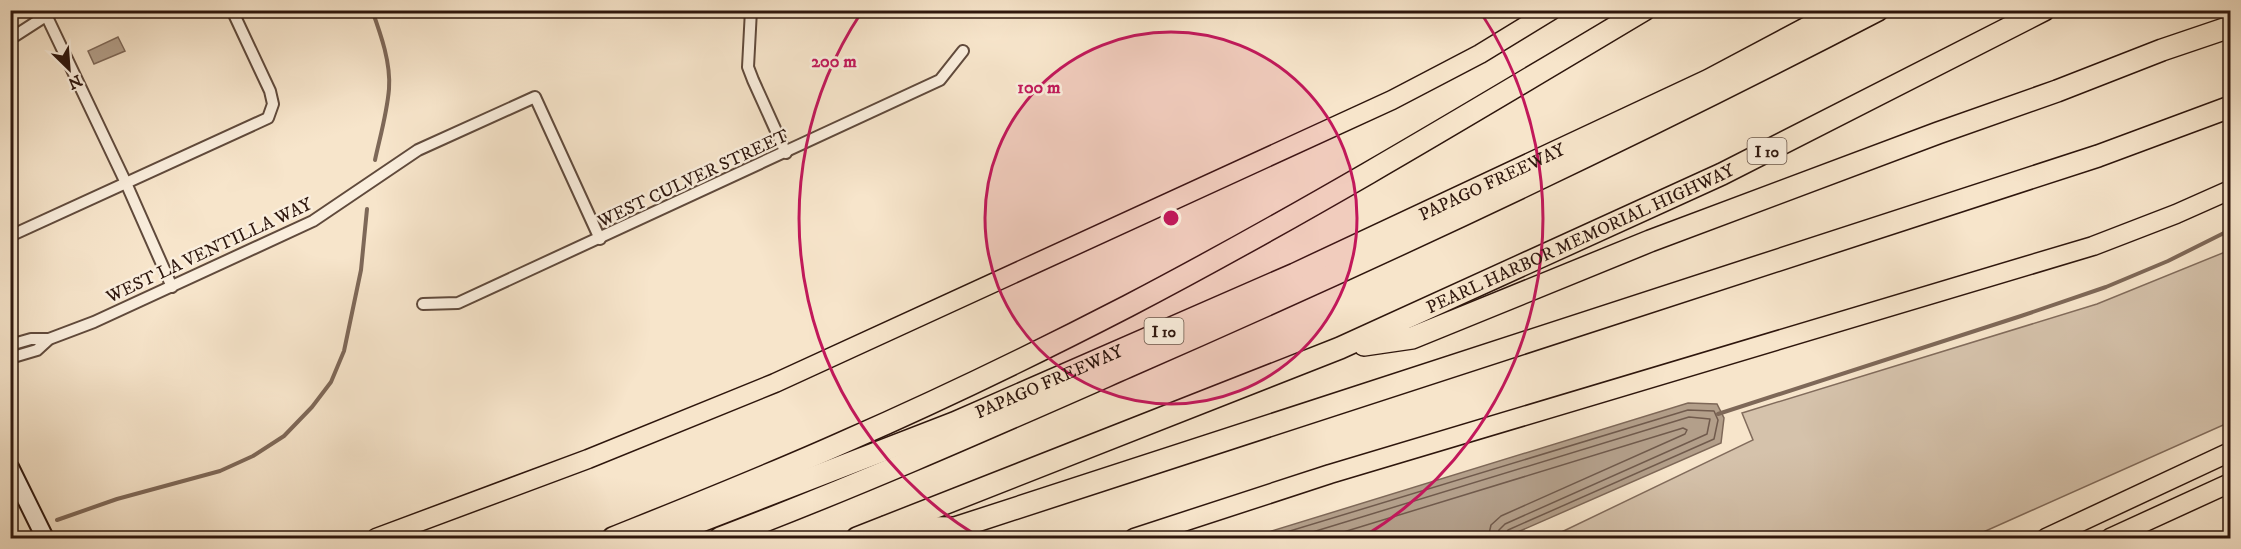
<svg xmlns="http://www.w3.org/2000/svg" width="2241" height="549" viewBox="0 0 2241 549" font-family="'IM FELL DW Pica',serif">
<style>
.green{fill:#d5c2ab;stroke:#826c5c;stroke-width:1.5}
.water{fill:#b39f8a;stroke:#7e6858;stroke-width:1.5}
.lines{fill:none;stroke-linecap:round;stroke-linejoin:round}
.shore{stroke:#705a4c;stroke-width:1.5}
.stream{stroke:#7e6858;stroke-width:4}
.minor-casing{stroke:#604a3c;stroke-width:14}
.secondary-casing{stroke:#2e160d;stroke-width:20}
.primary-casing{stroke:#2e160d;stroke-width:21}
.motorway-casing{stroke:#2e160d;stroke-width:24}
.minor{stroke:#faeedd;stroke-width:10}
.secondary{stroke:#faeedd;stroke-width:16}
.primary{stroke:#f7e5cb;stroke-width:18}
.motorway{stroke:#f7e5cb;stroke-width:21}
.ring{fill:none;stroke:#c2185b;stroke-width:3}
.labels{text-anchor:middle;stroke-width:5;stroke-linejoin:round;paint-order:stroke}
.shield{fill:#faeedd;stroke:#6b574b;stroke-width:1.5}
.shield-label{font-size:16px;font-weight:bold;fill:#2e160d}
.street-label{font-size:18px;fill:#2e160d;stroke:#faeedd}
.centre{fill:#c2185b;stroke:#faeedd;stroke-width:3}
.ring-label{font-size:18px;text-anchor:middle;font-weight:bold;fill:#c2185b;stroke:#faeedd;stroke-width:5;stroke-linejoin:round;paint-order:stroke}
</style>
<rect width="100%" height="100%" fill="#f7e5cb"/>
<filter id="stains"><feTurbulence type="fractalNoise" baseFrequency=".00333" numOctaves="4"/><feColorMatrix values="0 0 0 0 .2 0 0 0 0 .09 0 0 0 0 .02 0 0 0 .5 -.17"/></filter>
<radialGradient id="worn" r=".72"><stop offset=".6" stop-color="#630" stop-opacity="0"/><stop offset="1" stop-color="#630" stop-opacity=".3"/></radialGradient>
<!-- green -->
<polygon class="green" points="2230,250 2230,422 1970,538 1549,538 1753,440 1742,413 2097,304"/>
<!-- water -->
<g class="water">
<polygon points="118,37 125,51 94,64 88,51"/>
<polygon points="1688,403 1717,404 1724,418 1721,443 1504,538 1249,538"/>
</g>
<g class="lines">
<!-- shore -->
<g class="shore">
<polyline points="1267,538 1688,410 1714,411 1718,420 1714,439 1508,530 1504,538"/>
<polyline points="1293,538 1689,417 1710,419 1707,434 1505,524 1499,530 1497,538"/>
<polyline points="1324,538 1683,428 1687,430 1685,434 1501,516 1491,525 1488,538"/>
</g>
<!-- stream -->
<g class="stream">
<path d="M372,10c9,25 19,53 17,79 -2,24 -9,48 -14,71"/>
<polyline points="1718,414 2021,316 2106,287 2168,261 2230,230"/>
<polyline points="57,520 117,499 220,471 253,456 284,436 312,407 331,382 344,351 361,270 367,209"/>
</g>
<defs>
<g id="minor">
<polyline points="751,10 748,67 753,80 786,153"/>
<polyline points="47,17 126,183 172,287"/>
<polyline points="10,39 55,10"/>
<polyline points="10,236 268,118 273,104 270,91 232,10"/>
<polyline points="423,304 458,303 940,80 963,51"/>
<polyline points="10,345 31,339 49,339"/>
<polyline points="10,358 37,350 49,339 94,322 313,221 418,150 535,97 600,239"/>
</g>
<g id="secondary">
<polyline points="10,467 45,538"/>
<polyline points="10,537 11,538"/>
</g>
<g id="primary">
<polyline points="376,538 588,459 775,383 1392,100 1480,54 1552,10"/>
<polyline points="1134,538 1330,474 2093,246 2176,214 2230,190"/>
<polyline points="2046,538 2230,452"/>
<polyline points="2110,538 2230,483"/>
</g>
<g id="motorway">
<polyline points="1364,345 1412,338 1650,241 1938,133 2057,91 2162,50 2230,27"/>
<polyline points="886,527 955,528 2098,156 2230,107"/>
<path d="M613,538c77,-31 155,-62 231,-96 96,-42 191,-88 284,-136 176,-92 345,-194 516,-296"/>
<path id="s1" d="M657,538l297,-115 341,-149 414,-194 132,-70"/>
<path d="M720,538c138,-52 273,-112 407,-171 254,-111 505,-229 751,-357"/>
<path id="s2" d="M857,538l483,-190 382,-174 322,-164"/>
</g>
</defs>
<!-- minor casing -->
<use href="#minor" class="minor-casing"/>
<!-- secondary casing -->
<use href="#secondary" class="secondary-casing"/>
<!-- primary casing -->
<use href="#primary" class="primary-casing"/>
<!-- motorway casing -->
<use href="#motorway" class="motorway-casing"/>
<!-- minor -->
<use href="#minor" class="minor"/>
<!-- secondary -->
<use href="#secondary" class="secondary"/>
<!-- primary -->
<use href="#primary" class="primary"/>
<!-- motorway -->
<use href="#motorway" class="motorway"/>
</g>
<!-- distance rings -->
<circle cx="1171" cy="218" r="186" fill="#c2185b" fill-opacity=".12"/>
<g class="ring">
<circle cx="1171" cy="218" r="186"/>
<path d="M979 537A372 372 0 0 1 861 13M1481 13A372 372 0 0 1 1363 537"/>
</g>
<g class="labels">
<!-- shield labels -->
<g class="shield">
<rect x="1747.5" y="138" width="39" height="26" rx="4.5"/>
<rect x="1144.5" y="318" width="39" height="26" rx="4.5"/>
</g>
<g class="shield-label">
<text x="1767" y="157">I 10</text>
<text x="1164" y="337">I 10</text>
</g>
<!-- street labels -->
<g class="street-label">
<text transform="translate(693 178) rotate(-25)" y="6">WEST CULVER STREET</text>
<text dy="6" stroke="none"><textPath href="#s1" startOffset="908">PAPAGO FREEWAY</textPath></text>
<text dy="6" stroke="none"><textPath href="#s2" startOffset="783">PEARL HARBOR MEMORIAL HIGHWAY</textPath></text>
<text transform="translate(209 250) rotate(-25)" y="6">WEST LA VENTILLA WAY</text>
<text dy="6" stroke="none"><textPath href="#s1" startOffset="422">PAPAGO FREEWAY</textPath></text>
</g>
</g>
<circle cx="1171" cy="218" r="9" class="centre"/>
<g class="ring-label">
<text x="834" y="67">200 m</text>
<text x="1039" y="93">100 m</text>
</g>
<!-- margin -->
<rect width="2241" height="549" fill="none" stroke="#f7e5cb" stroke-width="36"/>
<rect x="12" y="12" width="2217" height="525" fill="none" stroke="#2e160d" stroke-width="3"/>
<rect x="18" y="18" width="2205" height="513" fill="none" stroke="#2e160d" stroke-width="1.5"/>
<!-- north arrow -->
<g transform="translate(69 69) rotate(155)" stroke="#faeedd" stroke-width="4.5" paint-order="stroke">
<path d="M0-4.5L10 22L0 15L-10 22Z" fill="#2e160d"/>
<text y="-9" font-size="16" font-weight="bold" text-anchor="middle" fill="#2e160d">N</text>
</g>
<rect width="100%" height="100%" filter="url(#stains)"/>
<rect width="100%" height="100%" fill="url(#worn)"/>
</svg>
